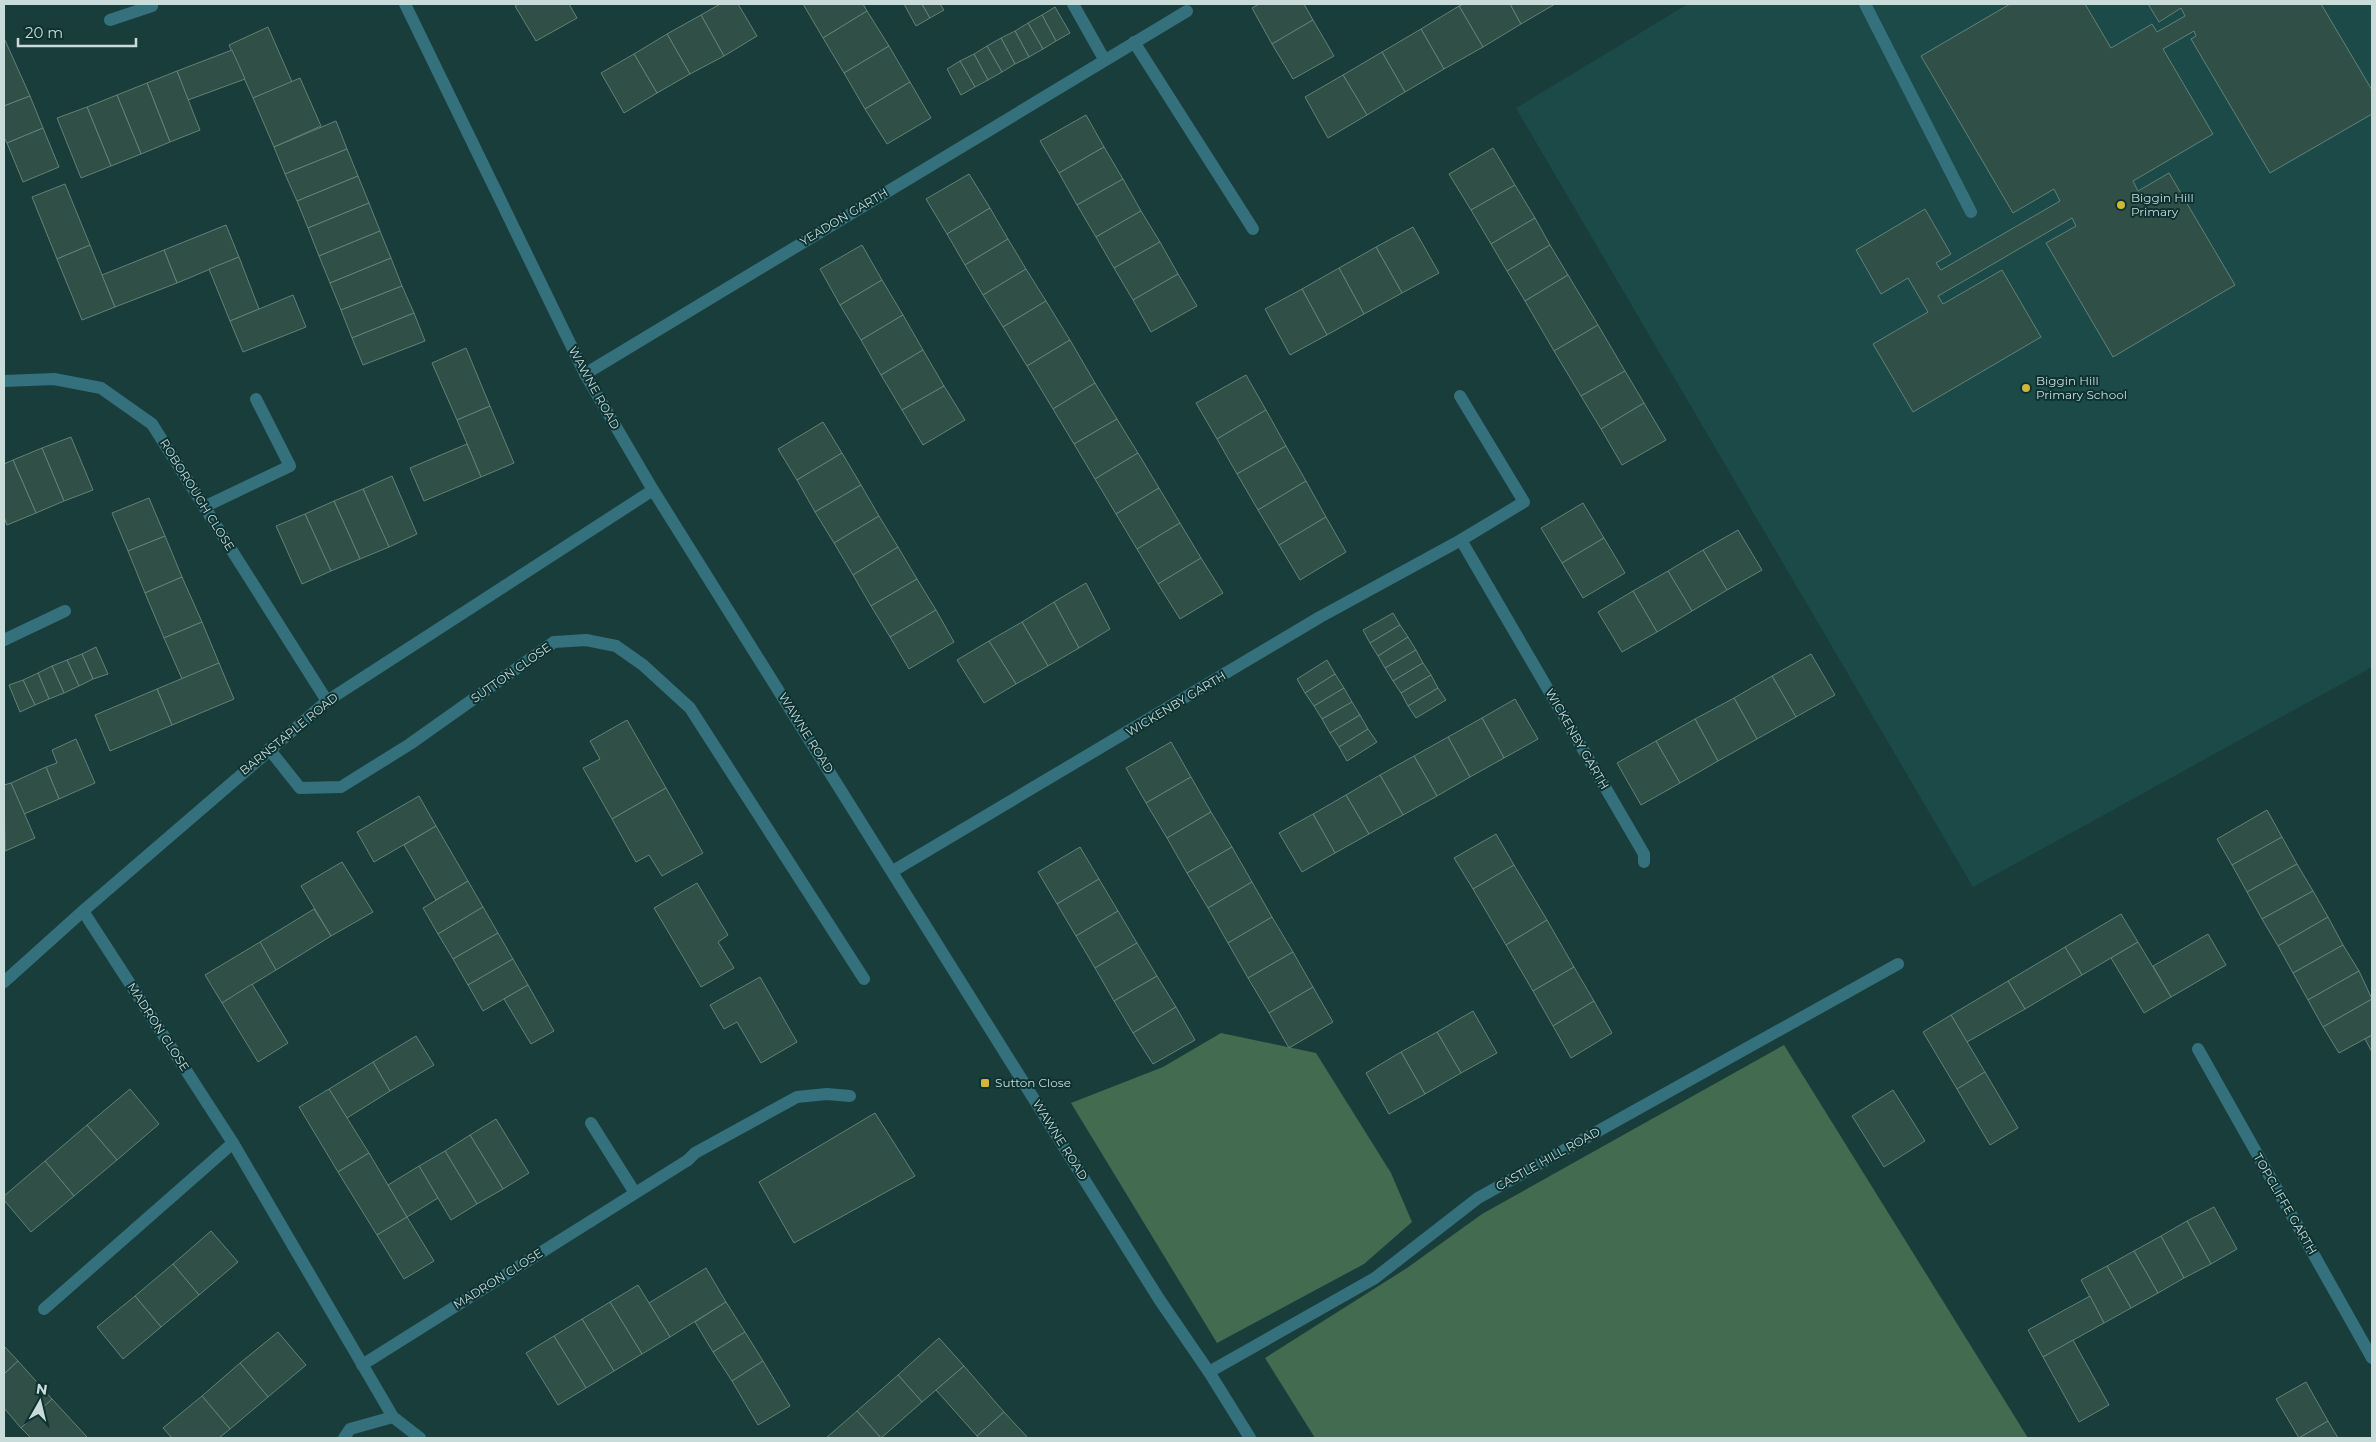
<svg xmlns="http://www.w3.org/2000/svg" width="2376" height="1442" viewBox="0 0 2376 1442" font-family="Montserrat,sans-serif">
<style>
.built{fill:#1b4a49}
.green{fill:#426b50}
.building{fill:#305047;stroke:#618278}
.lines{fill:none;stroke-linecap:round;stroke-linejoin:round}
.service{stroke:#34717d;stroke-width:12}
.minor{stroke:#34717d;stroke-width:12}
.tertiary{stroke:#34717d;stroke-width:12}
.poi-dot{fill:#d0b736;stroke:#0e3231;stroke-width:2}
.labels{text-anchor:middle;stroke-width:4;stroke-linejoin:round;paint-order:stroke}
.poi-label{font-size:12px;fill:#c9dcda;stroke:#0e3231;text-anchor:start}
.street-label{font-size:12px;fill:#c9dcda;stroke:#0e3231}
</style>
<rect width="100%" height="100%" fill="#193d3b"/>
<!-- built -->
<polygon class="built" points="1688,4 2372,4 2372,667 1973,887 1516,108"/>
<!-- green -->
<g class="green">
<polygon points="1221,1033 1316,1053 1391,1173 1412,1222 1364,1264 1217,1343 1071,1103 1163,1067"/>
<polygon points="1784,1045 2028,1438 1315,1438 1265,1358 1407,1268 1482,1214"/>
</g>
<!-- building -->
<g class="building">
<polygon points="519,4 569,4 577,18 536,41 515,6"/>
<polygon points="720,4 738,4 757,36 724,56 701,15"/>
<polygon points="803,4 863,4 867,11 823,38"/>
<polygon points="904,4 922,4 930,18 916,26"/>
<polygon points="922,4 940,4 944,10 930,18"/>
<polygon points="1259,4 1304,4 1313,20 1272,44 1252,8"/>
<polygon points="1464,4 1510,4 1521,24 1483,47 1459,6"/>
<polygon points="1510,4 1555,4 1521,24"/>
<polygon points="2010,4 2085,4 2111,48 2152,24 2157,32 2185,16 2181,8 2159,22 2148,4 2321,4 2372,90 2372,114 2270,173 2191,39 2196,36 2194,31 2163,49 2213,134 2133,181 2138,191 2169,173 2235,285 2113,357 2046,243 2076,226 2072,218 1938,296 1943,304 2002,270 2041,337 1913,412 1873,344 1928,312 1908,278 1881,294 1856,250 1925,209 1951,254 1936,263 1941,270 2060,201 2054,189 2013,213 1921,56"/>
<polygon points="1459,6 1483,47 1444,69 1421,29"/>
<polygon points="1055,7 1070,33 1056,41 1042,15"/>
<polygon points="867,11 889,46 844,73 823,38"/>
<polygon points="701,15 724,56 690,74 667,34"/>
<polygon points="1042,15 1056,41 1043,49 1028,23"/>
<polygon points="1313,20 1334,56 1293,79 1272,44"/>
<polygon points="1028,23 1043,49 1029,57 1015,31"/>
<polygon points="268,27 292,82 253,98 229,45"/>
<polygon points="1421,29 1444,69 1405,92 1382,52"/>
<polygon points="1015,31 1029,57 1015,64 1001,38"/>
<polygon points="667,34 690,74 657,93 634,54"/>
<polygon points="4,38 30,96 4,106"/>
<polygon points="1001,38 1015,64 1002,72 987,46"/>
<polygon points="889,46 910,82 865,109 844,73"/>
<polygon points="987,46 1002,72 988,80 974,54"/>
<polygon points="232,50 245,79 188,100 177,71"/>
<polygon points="1382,52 1405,92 1367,115 1343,75"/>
<polygon points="634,54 657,93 624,113 601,73"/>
<polygon points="974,54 988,80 975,87 960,61"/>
<polygon points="960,61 975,87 961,95 947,69"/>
<polygon points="177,71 200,130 170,142 147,83"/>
<polygon points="1343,75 1367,115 1328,138 1305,97"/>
<polygon points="300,78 321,126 274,147 253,98"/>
<polygon points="910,82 931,118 887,144 865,109"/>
<polygon points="147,83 170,142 141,154 117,95"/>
<polygon points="117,95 141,154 111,166 87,107"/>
<polygon points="30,96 43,128 7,143 4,137 4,106"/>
<polygon points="87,107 111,166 81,178 57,118"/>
<polygon points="1086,115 1104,147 1059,173 1040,141"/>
<polygon points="336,121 347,149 285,174 274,147"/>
<polygon points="43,128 59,167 23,182 7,143"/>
<polygon points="1104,147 1123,179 1077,205 1059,173"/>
<polygon points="1493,148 1515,185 1471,210 1449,174"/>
<polygon points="347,149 358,176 297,201 285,174"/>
<polygon points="969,174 990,208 947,234 926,199"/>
<polygon points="358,176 369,203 308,228 297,201"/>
<polygon points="1123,179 1141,211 1096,237 1077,205"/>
<polygon points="65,184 90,245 57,259 32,197"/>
<polygon points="1515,185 1535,218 1491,244 1471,210"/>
<polygon points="369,203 380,231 319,256 308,228"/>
<polygon points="990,208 1008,239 965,265 947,234"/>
<polygon points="1141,211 1160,242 1114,268 1096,237"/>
<polygon points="1535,218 1550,245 1507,271 1491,244"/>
<polygon points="226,225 239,257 177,283 164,250"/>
<polygon points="1413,227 1439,273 1402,293 1376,247"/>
<polygon points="380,231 391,258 330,283 319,256"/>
<polygon points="1008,239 1026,269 983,295 965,265"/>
<polygon points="1160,242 1178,274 1133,300 1114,268"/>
<polygon points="90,245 115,307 82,320 57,259"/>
<polygon points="862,245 882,280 840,305 820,269"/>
<polygon points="1550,245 1568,275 1525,301 1507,271"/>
<polygon points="1376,247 1402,293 1364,314 1339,268"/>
<polygon points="164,250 177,283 115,307 102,275"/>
<polygon points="239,257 259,309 230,321 209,269"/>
<polygon points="391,258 402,286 341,310 330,283"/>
<polygon points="1339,268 1364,314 1327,335 1302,289"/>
<polygon points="1026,269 1046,301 1003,327 983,295"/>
<polygon points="1178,274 1197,306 1151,332 1133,300"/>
<polygon points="1568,275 1598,325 1554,351 1525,301"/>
<polygon points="882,280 903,315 861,340 840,305"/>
<polygon points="402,286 414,313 352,338 341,310"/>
<polygon points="1302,289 1327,335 1290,355 1265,309"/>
<polygon points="293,295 306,327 243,352 230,321"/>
<polygon points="1046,301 1070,340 1027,366 1003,327"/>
<polygon points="414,313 425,341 363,365 352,338"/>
<polygon points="903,315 923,350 881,375 861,340"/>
<polygon points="1598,325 1625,371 1581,396 1554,351"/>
<polygon points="1070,340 1095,383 1053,409 1027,366"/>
<polygon points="466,348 490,406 457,420 432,363"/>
<polygon points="923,350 944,386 902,410 881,375"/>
<polygon points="1625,371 1644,403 1601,429 1581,396"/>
<polygon points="1246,375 1266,410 1217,439 1196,403"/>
<polygon points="1095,383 1117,419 1074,444 1053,409"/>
<polygon points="944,386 965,420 923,445 902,410"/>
<polygon points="1644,403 1666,440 1622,465 1601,429"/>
<polygon points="490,406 514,463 481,477 457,420"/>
<polygon points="1266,410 1286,446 1237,474 1217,439"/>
<polygon points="1117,419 1138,453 1095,479 1074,444"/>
<polygon points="823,422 842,453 797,480 778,449"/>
<polygon points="71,437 93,490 64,501 42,448"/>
<polygon points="467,444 481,477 424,501 410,468"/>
<polygon points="1286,446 1306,481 1258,510 1237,474"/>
<polygon points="42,448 64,501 36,513 13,460"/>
<polygon points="842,453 861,485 815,512 797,480"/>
<polygon points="1138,453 1159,488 1116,514 1095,479"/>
<polygon points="13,460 36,513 7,525 4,517 4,464"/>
<polygon points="392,476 417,534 389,547 363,489"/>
<polygon points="1306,481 1326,517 1279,545 1258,510"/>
<polygon points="861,485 879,516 834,543 815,512"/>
<polygon points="1159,488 1180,523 1137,549 1116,514"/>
<polygon points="363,489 389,547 360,559 334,501"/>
<polygon points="149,498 165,536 128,551 112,513"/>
<polygon points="334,501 360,559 331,571 305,514"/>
<polygon points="1583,503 1604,538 1562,563 1541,528"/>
<polygon points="305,514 331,571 302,584 276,526"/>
<polygon points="879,516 898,547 853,575 834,543"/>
<polygon points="1326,517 1346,552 1300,580 1279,545"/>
<polygon points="1180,523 1201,558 1158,584 1137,549"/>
<polygon points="1738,530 1762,570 1727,590 1703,550"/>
<polygon points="165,536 182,577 145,593 128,551"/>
<polygon points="1604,538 1625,573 1583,598 1562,563"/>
<polygon points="898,547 917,579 871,606 853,575"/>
<polygon points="1703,550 1727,590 1692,611 1668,571"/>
<polygon points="1201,558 1223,593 1180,619 1158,584"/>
<polygon points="1668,571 1692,611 1657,632 1633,591"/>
<polygon points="182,577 202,622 164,638 145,593"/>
<polygon points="917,579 936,610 890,637 871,606"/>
<polygon points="1086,583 1110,629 1079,648 1054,602"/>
<polygon points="1633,591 1657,632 1622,652 1598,612"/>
<polygon points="1054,602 1079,648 1048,666 1022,622"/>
<polygon points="936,610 954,642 909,669 890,637"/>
<polygon points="1393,613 1400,625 1370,643 1363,630"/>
<polygon points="202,622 219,663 182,679 164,638"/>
<polygon points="1022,622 1048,666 1016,684 989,641"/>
<polygon points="1400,625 1408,637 1378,656 1370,643"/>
<polygon points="1408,637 1416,650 1385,668 1378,656"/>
<polygon points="989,641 1016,684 984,703 957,660"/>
<polygon points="96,647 108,674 93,679 82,654"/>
<polygon points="1416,650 1423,663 1393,681 1385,668"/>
<polygon points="82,654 93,679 79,686 67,660"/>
<polygon points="1811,654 1835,695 1796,717 1772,676"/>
<polygon points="67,660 79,686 64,693 52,666"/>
<polygon points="1327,660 1335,674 1305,693 1297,679"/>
<polygon points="219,663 234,699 172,725 157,689"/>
<polygon points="1423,663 1431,675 1401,693 1393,681"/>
<polygon points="52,666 64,693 49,699 38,673"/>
<polygon points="38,673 49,699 35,705 23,680"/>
<polygon points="1335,674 1344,688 1314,706 1305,693"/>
<polygon points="1431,675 1438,688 1408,706 1401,693"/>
<polygon points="1772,676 1796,717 1757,739 1734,698"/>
<polygon points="23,680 35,705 20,712 9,685"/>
<polygon points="1344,688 1352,702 1322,719 1314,706"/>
<polygon points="1438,688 1446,700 1416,718 1408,706"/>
<polygon points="157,689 172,725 110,751 95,715"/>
<polygon points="1734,698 1757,739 1718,761 1695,719"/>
<polygon points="1515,699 1538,739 1504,758 1482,718"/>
<polygon points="1352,702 1360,715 1330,733 1322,719"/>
<polygon points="1360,715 1368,729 1339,747 1330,733"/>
<polygon points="1482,718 1504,758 1470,777 1448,737"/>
<polygon points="1695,719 1718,761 1680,783 1656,741"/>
<polygon points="627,720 666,788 612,819 583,768 600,759 590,741"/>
<polygon points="1368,729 1377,742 1347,761 1339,747"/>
<polygon points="1448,737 1470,777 1437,796 1414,756"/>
<polygon points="76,739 95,783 59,799 46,767 57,763 52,750"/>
<polygon points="1656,741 1680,783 1641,805 1617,763"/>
<polygon points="1171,742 1191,777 1146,803 1126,768"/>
<polygon points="1414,756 1437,796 1403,815 1380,775"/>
<polygon points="46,767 59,799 24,814 11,783"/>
<polygon points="1380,775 1403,815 1369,834 1346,795"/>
<polygon points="1191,777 1211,812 1167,838 1146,803"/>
<polygon points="11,783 35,838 5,851 4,785"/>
<polygon points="666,788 703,853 662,876 649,855 636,862 612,819"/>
<polygon points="1346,795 1369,834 1335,853 1313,814"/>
<polygon points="419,796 436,826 374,862 357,832"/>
<polygon points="2267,810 2282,837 2232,865 2217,839"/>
<polygon points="1211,812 1232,847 1187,873 1167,838"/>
<polygon points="1313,814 1335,853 1302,872 1279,833"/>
<polygon points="436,826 468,881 436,900 404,845"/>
<polygon points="1496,834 1514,865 1473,889 1454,858"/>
<polygon points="2282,837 2297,864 2247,892 2232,865"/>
<polygon points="1080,847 1099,879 1057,904 1038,872"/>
<polygon points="1232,847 1252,882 1208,908 1187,873"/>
<polygon points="342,862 373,912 331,936 301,886"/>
<polygon points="2297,864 2313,891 2262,919 2247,892"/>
<polygon points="1514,865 1547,920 1506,945 1473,889"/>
<polygon points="1099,879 1118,911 1076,936 1057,904"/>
<polygon points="468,881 483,907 438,934 423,908"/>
<polygon points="1252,882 1272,917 1228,943 1208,908"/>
<polygon points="697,883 728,935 718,942 734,968 701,987 654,908"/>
<polygon points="2313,891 2328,917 2278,946 2262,919"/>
<polygon points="483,907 498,933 453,959 438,934"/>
<polygon points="314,909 331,936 276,970 260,942"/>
<polygon points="1118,911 1137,943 1095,968 1076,936"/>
<polygon points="2121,914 2138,942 2082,975 2065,947"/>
<polygon points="1272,917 1293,952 1248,978 1228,943"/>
<polygon points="2328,917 2343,945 2293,973 2278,946"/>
<polygon points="1547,920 1574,967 1533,991 1506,945"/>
<polygon points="498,933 513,959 468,985 453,959"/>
<polygon points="2208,934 2226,965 2171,997 2153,966"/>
<polygon points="260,942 276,970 222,1003 205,975"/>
<polygon points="2138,942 2171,997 2144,1013 2111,958"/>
<polygon points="1137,943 1157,976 1114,1001 1095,968"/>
<polygon points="2343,945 2359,971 2308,1000 2293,973"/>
<polygon points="2065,947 2082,975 2025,1009 2008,981"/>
<polygon points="1293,952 1313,987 1269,1013 1248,978"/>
<polygon points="513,959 528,985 483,1011 468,985"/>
<polygon points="1574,967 1594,1001 1553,1026 1533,991"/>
<polygon points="2359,971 2372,999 2323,1027 2308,1000"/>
<polygon points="1157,976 1176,1007 1133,1033 1114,1001"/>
<polygon points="760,977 797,1042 761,1063 737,1022 724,1029 710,1005"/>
<polygon points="2008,981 2025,1009 1967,1042 1951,1015"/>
<polygon points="252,984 288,1043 258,1062 222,1003"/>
<polygon points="528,985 554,1031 531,1044 504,999"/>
<polygon points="1313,987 1333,1022 1289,1048 1269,1013"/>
<polygon points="2372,999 2372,1035 2339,1053 2323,1027"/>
<polygon points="1594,1001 1612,1033 1571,1058 1553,1026"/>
<polygon points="1176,1007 1195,1040 1153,1064 1133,1033"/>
<polygon points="1473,1011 1497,1053 1461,1073 1437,1032"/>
<polygon points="1951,1015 1985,1072 1957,1089 1923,1032"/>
<polygon points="1437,1032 1461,1073 1425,1094 1401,1052"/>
<polygon points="2372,1035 2372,1052 2365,1039"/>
<polygon points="416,1036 434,1065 390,1091 373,1062"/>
<polygon points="1401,1052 1425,1094 1389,1114 1366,1073"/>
<polygon points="373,1062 390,1091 347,1118 329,1089"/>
<polygon points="1985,1072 2018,1128 1990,1145 1957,1089"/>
<polygon points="130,1089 159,1124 117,1160 87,1125"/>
<polygon points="329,1089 369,1153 338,1172 299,1107"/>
<polygon points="1893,1090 1925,1141 1884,1167 1852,1116"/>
<polygon points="875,1113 915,1176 794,1243 759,1182"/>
<polygon points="496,1119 529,1173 503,1189 470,1135"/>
<polygon points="87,1125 117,1160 74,1196 45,1161"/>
<polygon points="470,1135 503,1189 477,1204 445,1151"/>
<polygon points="445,1151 477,1204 451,1220 419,1166"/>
<polygon points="369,1153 407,1217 377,1235 338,1172"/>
<polygon points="45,1161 74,1196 31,1232 4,1200 4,1196"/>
<polygon points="419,1166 438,1198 407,1217 388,1185"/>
<polygon points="2214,1207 2237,1249 2211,1264 2187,1221"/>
<polygon points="407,1217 434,1261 404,1279 377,1235"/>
<polygon points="2187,1221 2211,1264 2184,1278 2161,1236"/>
<polygon points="211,1231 238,1262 199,1295 173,1264"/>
<polygon points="2161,1236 2184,1278 2158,1293 2134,1251"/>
<polygon points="2134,1251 2158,1293 2131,1308 2107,1266"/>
<polygon points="173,1264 199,1295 161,1327 135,1296"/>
<polygon points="2107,1266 2131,1308 2104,1323 2081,1280"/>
<polygon points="706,1268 726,1302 670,1337 649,1303"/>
<polygon points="638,1285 670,1337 642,1354 610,1302"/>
<polygon points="135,1296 161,1327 123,1359 97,1327"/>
<polygon points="2090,1296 2104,1323 2043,1357 2028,1330"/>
<polygon points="610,1302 642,1354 614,1371 582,1319"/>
<polygon points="726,1302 745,1332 713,1352 695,1322"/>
<polygon points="582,1319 614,1371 586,1388 554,1336"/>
<polygon points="278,1332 306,1365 268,1397 240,1363"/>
<polygon points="745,1332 763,1361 732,1381 713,1352"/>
<polygon points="554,1336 586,1388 558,1405 526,1353"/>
<polygon points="939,1338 964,1366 922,1402 898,1375"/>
<polygon points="2073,1340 2109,1405 2079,1422 2043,1357"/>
<polygon points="4,1346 18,1361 4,1374"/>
<polygon points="18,1361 52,1399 21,1428 4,1408 4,1374"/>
<polygon points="763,1361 790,1406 758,1425 732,1381"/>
<polygon points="240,1363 268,1397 230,1429 202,1396"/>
<polygon points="964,1366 1004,1412 977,1436 936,1390"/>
<polygon points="898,1375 922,1402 881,1438 857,1411"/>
<polygon points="2306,1382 2328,1421 2299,1438 2276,1399"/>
<polygon points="202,1396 230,1429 219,1438 172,1438 163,1428"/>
<polygon points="52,1399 87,1437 86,1438 31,1438 21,1428"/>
<polygon points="857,1411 881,1438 826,1438"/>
<polygon points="1004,1412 1028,1438 979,1438 977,1436"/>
<polygon points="2328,1421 2338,1438 2299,1438"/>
</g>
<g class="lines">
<!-- service -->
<g class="service">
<polyline points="1865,4 1971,212"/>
<polyline points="204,507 290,466 256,399"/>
<polyline points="4,640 65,611"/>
<polyline points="688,1160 695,1153 797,1097 827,1094 850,1096"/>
</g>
<!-- minor -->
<g class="minor">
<polyline points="1073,4 1104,59"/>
<polyline points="110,20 152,6 151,4"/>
<polyline points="1134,42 1253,229"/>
<polyline points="585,374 1187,11"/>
<polyline points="4,381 54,379 101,388 152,424 327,701"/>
<polyline points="1461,540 1644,854 1644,862"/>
<polyline points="269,749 300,788 341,787 410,744 554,642 586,640 616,646 643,665 690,708 864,979"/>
<polyline points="893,871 1320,617 1461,540 1524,502 1460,396"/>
<polyline points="83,911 233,1143 393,1417 420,1438"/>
<polyline points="4,982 83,911 327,701 653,490"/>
<polyline points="2198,1049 2372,1358"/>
<polyline points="591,1123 635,1193"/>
<polyline points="44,1309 233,1143"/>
<polyline points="362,1365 688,1160"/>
<polyline points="1209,1372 1375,1278 1478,1198 1898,964"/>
<polyline points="344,1438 350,1429 393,1417"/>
</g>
<!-- tertiary -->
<polyline class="tertiary" points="405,4 585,374 653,490 1159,1299 1209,1372 1250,1438"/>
</g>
<!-- markers -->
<g class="poi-dot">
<circle cx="2121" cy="205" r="5"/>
<circle cx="2026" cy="388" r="5"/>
<rect x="980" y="1078" width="10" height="10" rx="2.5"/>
</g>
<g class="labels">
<!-- poi labels -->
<g class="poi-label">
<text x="2131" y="202">Biggin Hill<tspan x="2131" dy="14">Primary</tspan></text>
<text x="2036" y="385">Biggin Hill<tspan x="2036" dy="14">Primary School</tspan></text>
<text x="995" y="1087">Sutton Close</text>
</g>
<!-- street labels -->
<g class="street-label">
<text transform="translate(844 217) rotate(-31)" y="4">YEADON GARTH</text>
<text transform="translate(594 388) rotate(61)" y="4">WAWNE ROAD</text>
<text transform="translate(197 495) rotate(58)" y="4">ROBOROUGH CLOSE</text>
<text transform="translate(511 673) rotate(-35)" y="4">SUTTON CLOSE</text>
<text transform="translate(1176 704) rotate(-31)" y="4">WICKENBY GARTH</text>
<text transform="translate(806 733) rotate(58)" y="4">WAWNE ROAD</text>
<text transform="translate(289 734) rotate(-39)" y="4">BARNSTAPLE ROAD</text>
<text transform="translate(1577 739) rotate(60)" y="4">WICKENBY GARTH</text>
<text transform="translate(158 1027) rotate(57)" y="4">MADRON CLOSE</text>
<text transform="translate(1060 1140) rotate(58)" y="4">WAWNE ROAD</text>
<text transform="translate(1548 1159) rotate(-29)" y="4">CASTLE HILL ROAD</text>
<text transform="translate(2285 1204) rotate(60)" y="4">TOPCLIFFE GARTH</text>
<text transform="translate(498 1279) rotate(-32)" y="4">MADRON CLOSE</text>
</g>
</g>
<!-- border -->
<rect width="2376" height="1442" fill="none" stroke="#c9dcda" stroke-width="10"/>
<!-- north arrow -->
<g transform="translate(40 1402) rotate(8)" stroke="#0e3231" stroke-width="4" paint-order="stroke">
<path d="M0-4L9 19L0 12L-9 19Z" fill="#c9dcda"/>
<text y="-8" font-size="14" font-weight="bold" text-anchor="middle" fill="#c9dcda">N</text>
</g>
<!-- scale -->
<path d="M18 38v8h118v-8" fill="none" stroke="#c9dcda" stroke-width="2.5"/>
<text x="25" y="38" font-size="15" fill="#c9dcda" stroke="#0e3231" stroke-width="4" paint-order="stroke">20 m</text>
</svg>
